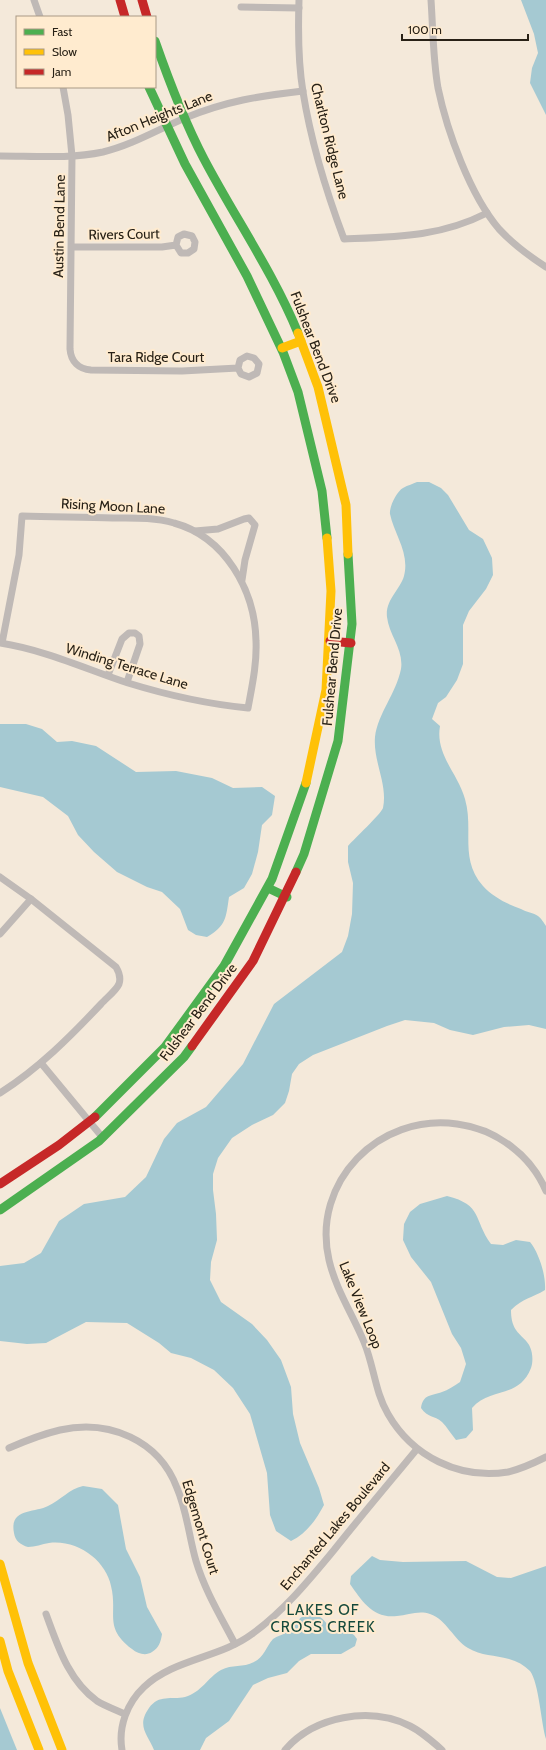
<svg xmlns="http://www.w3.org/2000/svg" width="546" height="1750" viewBox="0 0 546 1750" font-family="Cabin,sans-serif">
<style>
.water{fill:#a5c9d2}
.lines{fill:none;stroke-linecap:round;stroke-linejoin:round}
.street{stroke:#bfb9b6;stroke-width:7}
.fast{stroke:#4caf50;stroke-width:9}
.slow{stroke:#ffc107;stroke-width:9}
.jam{stroke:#c62828;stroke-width:9}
.labels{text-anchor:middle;stroke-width:4;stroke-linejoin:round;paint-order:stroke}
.street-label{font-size:14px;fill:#282116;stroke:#ffebcf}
.neighbourhood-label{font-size:15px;letter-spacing:1px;fill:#14493c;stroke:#ffebcf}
</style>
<rect width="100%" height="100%" fill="#f4e9da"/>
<!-- water -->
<g class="water">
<polygon points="521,0 546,0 546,115 530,83 532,68 538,53 534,34"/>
<path d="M417,482h12l12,6 7,7 21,35 14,9 9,19 1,17 -7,14 -17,22 -6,14v39l-6,16 -11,17 -8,6 -6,16 8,7c-5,29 18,47 25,73 9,31 -6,60 18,87 10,11 24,18 38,23 5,3 13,4 17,7 3,2 6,7 8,10v103l-17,-4 -25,2 -31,8 -23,-5 -16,-7 -29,-3 -18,6 -74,29 -14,9 -7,10 -3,17 -4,12 -12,12 -21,10 -20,13 -14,20 -5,16v16l3,24 1,26 -6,22 -1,18 11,22 31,22 15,16 14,20 10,27 2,27 7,29 19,45 5,17c-8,15 -18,29 -33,36l-15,-10 -6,-16 -3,-42 -17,-59 -17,-26 -19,-18 -23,-12 -20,-5 -12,-10 -32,-20 -41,-1 -40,21 -19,1 -27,-3v-75l24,-3 17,-10 18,-32 25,-17 41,-7 21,-20 18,-38 13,-16 29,-16 37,-43 31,-60 68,-52 6,-16 4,-22 1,-31 -5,-21v-16c6,-7 33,-32 35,-38 5,-24 -10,-46 -8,-71 3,-24 21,-43 26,-68 3,-19 -12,-34 -14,-52 -2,-17 13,-27 17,-41 6,-23 -10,-42 -14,-62 -1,-7 7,-23 13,-26 5,-3 10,-4 14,-6z"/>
<path d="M0,724h26l16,5 15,13 15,-1 24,5 40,26 40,-1 36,7 21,10 29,-1 13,9 -3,19 -10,10 -4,27 -6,22 -8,14 -15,9c-3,21 -3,29 -22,40l-11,-2 -8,-5 -8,-21 -18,-17 -15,-5 -30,-15 -23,-20 -16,-17 -10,-19 -25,-19 -43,-10z"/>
<path d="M447,1196c36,9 26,23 44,48l12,1 13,-5 14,2c9,11 16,33 15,48 -13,8 -22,8 -34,20 0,7 1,14 5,20 4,6 12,11 14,17 3,6 3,16 1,21 -12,31 -41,19 -59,40l1,22 -7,8 -10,2c-5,-6 -9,-13 -14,-18 -8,-7 -14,-4 -21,-14 2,-14 10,-12 21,-16 6,-2 12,-6 18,-10l6,-18 -5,-16 -9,-14 -21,-52 -20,-25 -8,-17 1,-16 6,-12 10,-8z"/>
<path d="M83,1486l19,3 16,16 8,44 14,28 7,30 15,27c-1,7 -3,14 -10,18 -6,4 -14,2 -20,-3 -29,-22 -14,-35 -21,-63 -2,-11 -10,-23 -19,-30 -12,-10 -28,-15 -43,-13 -7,1 -14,4 -21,4 -7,-2 -13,-6 -14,-14 -5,-25 21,-20 34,-27 13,-6 21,-17 35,-20z"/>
<path d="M372,1556l8,4 23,2 63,-1 31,16 14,1 35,-12v173c-5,-16 -7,-56 -16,-68 -6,-6 -13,-10 -21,-12 -14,-4 -28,-3 -41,-11 -15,-9 -21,-28 -38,-34 -11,-4 -22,1 -33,2 -24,3 -35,-15 -47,-32l1,-8z"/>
<path d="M310,1614c16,1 14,12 26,17 6,3 13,0 18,4l3,4 -2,7 -14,8h-30l-12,7 -12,12 -19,5 -15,7 -24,36 -23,17 -6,12h-46c-6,-15 -18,-24 -5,-42 10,-14 22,-8 36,-11 17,-5 22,-19 36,-27 11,-6 22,-2 33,-8 10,-5 12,-15 19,-23 4,-3 10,-4 14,-7 9,-6 10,-16 23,-18z"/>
<polygon points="0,1708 17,1750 0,1750"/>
</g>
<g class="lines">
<!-- street -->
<g class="street">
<polyline points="34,0 40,17"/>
<path d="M299,0c-1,30 -1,62 4,92 8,50 23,99 41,147 52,-2 96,-2 143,-26"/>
<path d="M431,0c2,29 2,59 7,88 9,43 32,107 61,141 14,15 30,27 47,38"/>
<polyline points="241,7 299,8"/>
<path d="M63,87l5,28 4,41 -2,193c1,13 9,20 21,21l91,1 56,-3 3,6 8,3 8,-4 2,-9 -5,-6 -7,-2 -7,4 -2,8"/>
<path d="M0,156c34,0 70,3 103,-4 29,-7 54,-22 82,-34 41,-17 74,-22 118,-27"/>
<polyline points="72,247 162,247 176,245 178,237 184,234 192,236 195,242 194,249 188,253 181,253 176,245"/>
<polyline points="195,531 218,529 244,519 249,518 255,525 245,560 242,580"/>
<path d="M0,643c45,7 86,26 128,40 39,12 79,21 120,25 4,-22 9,-44 8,-67 -1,-51 -31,-104 -82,-118 -20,-6 -41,-5 -61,-5 -30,-1 -61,-1 -91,-2l-3,39 -17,88"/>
<polyline points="108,675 122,639 129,633 135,633 139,636 140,644 127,682"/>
<path d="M0,877l31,22 85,68c3,5 5,11 3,17 -3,7 -13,14 -18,20 -31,33 -63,65 -101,89"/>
<polyline points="0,934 31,899"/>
<polyline points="41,1063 103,1138"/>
<path d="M546,1191c-15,-36 -50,-62 -89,-67 -78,-11 -146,58 -128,136 7,30 24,55 35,82 10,24 11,50 24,72 24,42 71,66 120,58 13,-3 26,-9 38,-15"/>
<path d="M9,1448c16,-7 34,-14 51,-18 49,-11 99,10 117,58 10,23 12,49 19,73 9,30 25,56 39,83"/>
<path d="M46,1614c12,32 22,66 51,87 8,5 19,9 28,13"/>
<path d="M122,1750c-4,-23 5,-47 22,-63 29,-28 76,-29 108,-53 32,-23 57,-54 82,-84 27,-34 55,-67 83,-101"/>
<path d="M285,1750c29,-34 85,-44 125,-24 12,6 22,15 32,24"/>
</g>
<!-- fast -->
<g class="fast">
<path d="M155,41c14,40 29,80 49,118 31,59 69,113 94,174"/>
<polyline points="149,87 185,164 247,276 283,352 298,392 322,491 327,538"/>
<polyline points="296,872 304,854 338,741 352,624 348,554"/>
<polyline points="268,888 287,897"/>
<polyline points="95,1117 165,1047 224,966 272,879 306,783"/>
<polyline points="0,1210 99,1141 184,1057 192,1046"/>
</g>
<!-- slow -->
<g class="slow">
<polyline points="298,333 318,387 346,505 348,554"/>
<polyline points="282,348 301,341"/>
<polyline points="306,783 326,690 331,591 327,538"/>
<polyline points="0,1564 28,1663 62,1750"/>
<polyline points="0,1641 8,1671 39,1750"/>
</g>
<!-- jam -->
<g class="jam">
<polyline points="120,0 125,17"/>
<polyline points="142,0 147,17"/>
<polyline points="330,641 351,643"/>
<polyline points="192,1046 253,961 296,872"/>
<polyline points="0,1184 59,1145 95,1117"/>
</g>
</g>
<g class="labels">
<!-- street labels -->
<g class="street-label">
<text transform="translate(159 116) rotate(-22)" y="5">Afton Heights Lane</text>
<text transform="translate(330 141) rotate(76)" y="5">Charlton Ridge Lane</text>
<text transform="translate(59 226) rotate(-89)" y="5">Austin Bend Lane</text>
<text transform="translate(124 234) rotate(-1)" y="5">Rivers Court</text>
<text transform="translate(316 347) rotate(69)" y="5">Fulshear Bend Drive</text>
<text x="156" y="362">Tara Ridge Court</text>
<text transform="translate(113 506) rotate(3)" y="5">Rising Moon Lane</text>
<text transform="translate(127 666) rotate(17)" y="5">Winding Terrace Lane</text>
<text transform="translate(332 667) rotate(-85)" y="5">Fulshear Bend Drive</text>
<text transform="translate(198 1012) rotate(-53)" y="5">Fulshear Bend Drive</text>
<text transform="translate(361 1305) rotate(68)" y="5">Lake View Loop</text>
<text transform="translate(335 1526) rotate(-50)" y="5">Enchanted Lakes Boulevard</text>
<text transform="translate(201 1527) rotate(73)" y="5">Edgemont Court</text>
</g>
<!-- neighbourhood labels -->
<g class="neighbourhood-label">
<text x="323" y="1615">LAKES OF<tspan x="323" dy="17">CROSS CREEK</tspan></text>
</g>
</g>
<!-- legend -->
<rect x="16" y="16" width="140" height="72" fill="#ffebcf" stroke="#a99a85"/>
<rect x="24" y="29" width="20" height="6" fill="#4caf50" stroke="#a99a85"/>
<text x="52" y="36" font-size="12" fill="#282116">Fast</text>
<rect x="24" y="49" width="20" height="6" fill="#ffc107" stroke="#a99a85"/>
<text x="52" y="56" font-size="12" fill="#282116">Slow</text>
<rect x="24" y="69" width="20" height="6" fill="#c62828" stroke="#a99a85"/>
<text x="52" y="76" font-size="12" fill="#282116">Jam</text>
<!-- scale -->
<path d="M402 34v6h126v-6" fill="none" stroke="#282116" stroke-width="2"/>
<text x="408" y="34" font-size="12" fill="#282116" stroke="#ffebcf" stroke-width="3" paint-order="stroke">100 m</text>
</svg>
